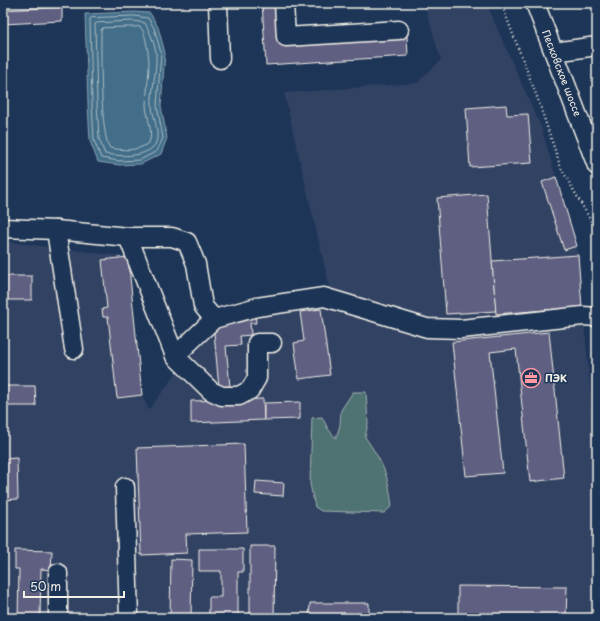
<svg xmlns="http://www.w3.org/2000/svg" width="600" height="621" viewBox="0 0 600 621" font-family="'Playpen Sans',sans-serif">
<style>
.built{fill:#314264}
.green{fill:#4f7273;stroke:#a2b2ae}
.water{fill:#436e8a;stroke:#8aa2b0}
.lines{fill:none;stroke-linecap:round;stroke-linejoin:round}
.shore{stroke:#adbdc2;stroke-width:1}
.building{fill:#5f5f82;stroke:#f4f1e8}
.minor-casing{stroke:#f4f1e8;stroke-width:21}
.path{stroke:#f4f1e8;stroke-width:2.5;stroke-dasharray:1 3;stroke-linecap:butt}
.minor{stroke:#1d3557;stroke-width:18}
.labels{text-anchor:middle;stroke-width:3;stroke-linejoin:round;paint-order:stroke}
.street-label{font-size:10px;fill:#f4f1e8;stroke:#1d3557}
.poi-label{font-size:10px;font-weight:bold;fill:#f4f1e8;stroke:#1d3557;text-anchor:start}
</style>
<rect width="100%" height="100%" fill="#1d3557"/>
<filter id="ink" filterUnits="userSpaceOnUse"><feTurbulence type="fractalNoise" baseFrequency=".025" numOctaves="2"/><feDisplacementMap in="SourceGraphic" scale="8" xChannelSelector="R" yChannelSelector="G"/><feConvolveMatrix kernelMatrix="1 2 1 2 8 2 1 2 1" color-interpolation-filters="sRGB"/></filter>
<g filter="url(#ink)">
<!-- built -->
<polygon class="built" points="424,3 486,3 541,127 577,246 597,461 597,618 3,618 3,241 128,257 142,395 149,410 213,322 300,308 301,312 321,309 329,285 284,93 417,83 441,60"/>
<!-- green -->
<path class="green" d="M353,392h13l2,31 -3,14c18,26 23,37 27,69l-8,7 -63,-2 -6,-4 -5,-23 2,-66 10,-1 6,12 8,9 4,-13 1,-15z"/>
<!-- water -->
<polygon class="water" points="134,12 150,13 158,27 165,53 161,106 167,138 161,154 141,164 119,165 98,162 90,141 88,104 85,14"/>
<g class="lines">
<!-- shore -->
<g class="shore">
<polygon points="134,16 148,18 154,28 161,53 157,106 163,138 157,151 140,160 119,161 101,158 94,140 92,103 90,19 91,18"/>
<path d="M134,21l11,2c5,9 10,21 11,31 1,18 -5,35 -4,53 1,11 11,32 0,41 -13,10 -32,8 -47,6l-6,-15 -2,-36 -2,-79 2,-1z"/>
<path d="M140,27c4,4 5,9 6,14 6,24 1,40 0,64 0,9 9,32 2,38 -10,9 -27,7 -38,5 -10,-12 -9,-98 -9,-118l2,-2z"/>
</g>
</g>
<!-- building -->
<g class="building">
<polygon points="262,3 278,3 283,44 407,36 408,56 266,65"/>
<polygon points="62,7 62,21 3,24 3,10"/>
<polygon points="506,105 507,115 528,114 532,163 470,167 466,108"/>
<polygon points="556,177 577,246 564,250 542,182"/>
<polygon points="487,194 496,311 446,314 437,198"/>
<polygon points="578,255 582,307 496,314 492,261"/>
<polygon points="128,257 142,395 117,398 108,317 103,317 102,309 107,308 102,260"/>
<rect x="3" y="276" width="29" height="24"/>
<polygon points="321,309 330,375 299,379 294,343 304,341 300,312"/>
<polygon points="255,313 256,323 250,323 251,335 240,336 241,345 226,346 230,387 219,388 213,322"/>
<polygon points="549,332 564,478 530,482 516,349 490,352 503,473 466,476 452,342"/>
<polygon points="3,386 35,386 36,406 3,406"/>
<polygon points="263,399 264,420 191,423 191,401"/>
<polygon points="300,402 300,419 264,420 264,403"/>
<polygon points="244,444 247,532 186,534 187,553 141,555 137,448"/>
<polygon points="17,458 18,499 3,500 3,459"/>
<polygon points="256,481 284,483 283,496 255,494"/>
<polygon points="250,546 275,546 274,618 250,618"/>
<polygon points="199,549 243,549 243,572 238,572 238,618 209,618 209,597 221,597 221,571 199,571"/>
<polygon points="15,550 52,551 51,570 41,569 40,618 18,618 19,569 15,569"/>
<polygon points="171,559 192,560 191,618 170,618"/>
<polygon points="458,586 567,587 566,618 458,618"/>
<polygon points="310,603 369,603 369,618 309,618"/>
</g>
<g class="lines">
<defs>
<g id="minor">
<polyline points="218,3 220,59"/>
<polyline points="284,3 286,37 399,30"/>
<polyline points="535,3 597,166"/>
<polyline points="554,52 597,46"/>
<polyline points="3,228 56,230 128,237 172,237 187,242 196,264 203,306 214,319"/>
<polyline points="56,230 74,349"/>
<polyline points="128,237 175,356 211,391 222,396 239,396 250,390 257,378 257,343 272,343"/>
<polyline points="175,356 214,319 257,307 324,297 427,328 461,329 583,316 597,317"/>
<polyline points="125,487 129,618"/>
<polyline points="58,573 58,618"/>
</g>
</defs>
<!-- minor casing -->
<use href="#minor" class="minor-casing"/>
<!-- path -->
<polyline class="path" points="501,3 536,94 561,168 595,228 597,240"/>
<!-- minor -->
<use href="#minor" class="minor"/>
</g>
</g>
<!-- icons -->
<defs>
<symbol id="office-ring" viewBox="-11 -11 22 22"><circle r="9.5" fill="#1d3557" stroke="#ff9aa2" stroke-width="1.5"/><path d="M-6-3h4V-5.5h4V-3h4V5H-6ZM-1-4.5V-3h2v-1.5ZM-6 0V1H6V0Z" fill="#ff9aa2"/></symbol>
</defs>
<g fill-rule="evenodd">
<use href="#office-ring" x="520" y="367" width="22" height="22"/>
</g>
<g class="labels">
<!-- street labels -->
<g class="street-label">
<text transform="translate(562 73) rotate(69)" y="4">Песковское шоссе</text>
</g>
<!-- poi labels -->
<g class="poi-label">
<text x="545" y="382">ПЭК</text>
</g>
</g>
<!-- margin -->
<rect width="600" height="621" fill="none" stroke="#1d3557" stroke-width="16"/>
<rect x="8" y="8" width="584" height="605" fill="none" stroke="#f4f1e8" stroke-width="1.5" filter="url(#ink)"/>
<!-- scale -->
<path d="M24 591v6h100v-6" fill="none" stroke="#f4f1e8" stroke-width="2"/>
<text x="30" y="591" font-size="12" fill="#f4f1e8" stroke="#1d3557" stroke-width="3" paint-order="stroke">50 m</text>
</svg>
